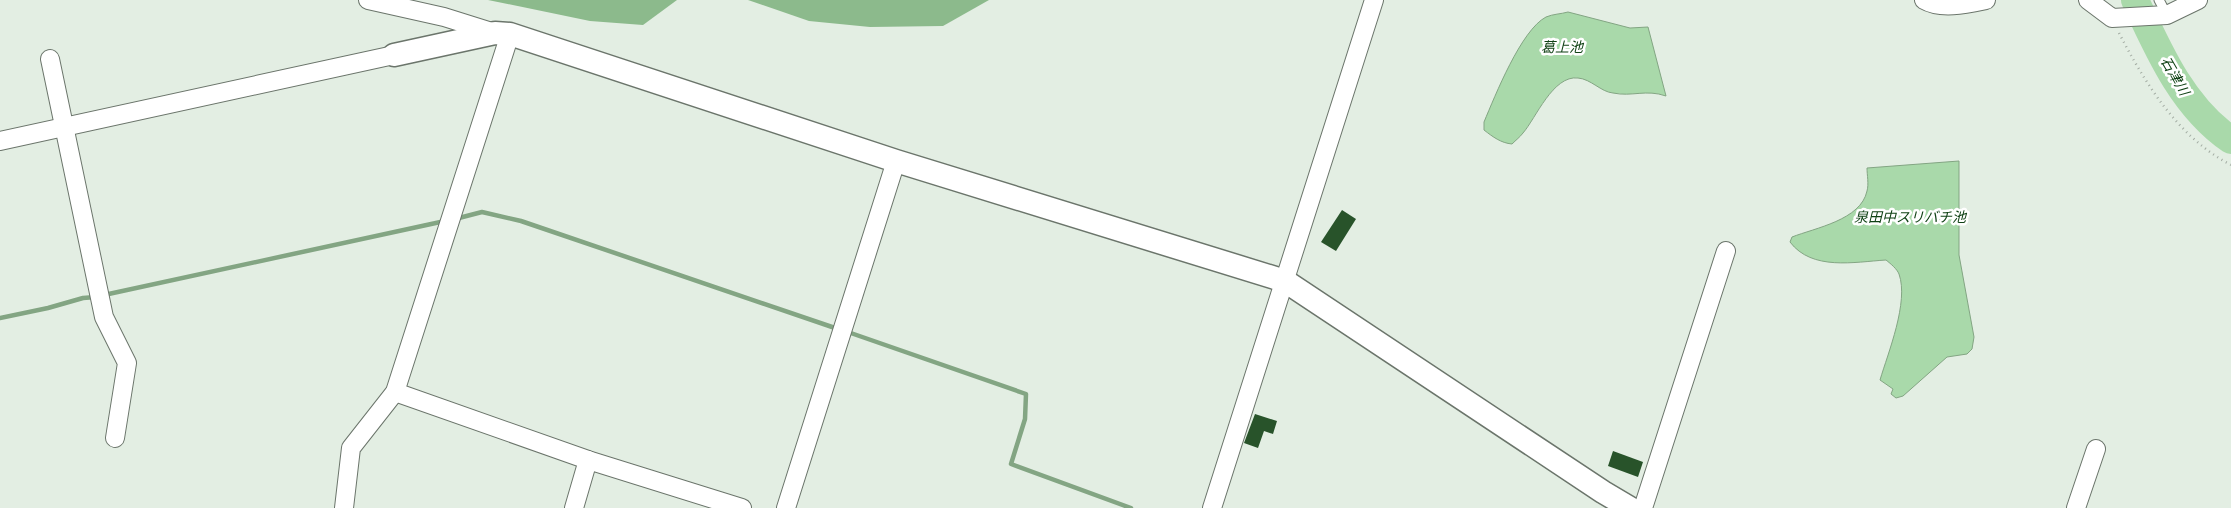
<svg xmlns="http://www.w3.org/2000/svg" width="2231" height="508" viewBox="0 0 2231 508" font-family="'Noto Sans','Noto Sans JP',sans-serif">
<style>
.forest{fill:#8cba8c}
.water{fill:#a9d9aa;stroke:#83a583}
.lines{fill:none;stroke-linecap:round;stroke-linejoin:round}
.stream{stroke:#83a583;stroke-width:4.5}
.river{stroke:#a9d9aa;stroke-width:28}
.building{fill:#28532a}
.service-casing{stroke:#6b756b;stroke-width:11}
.minor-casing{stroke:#6b756b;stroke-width:20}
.tertiary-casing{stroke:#6b756b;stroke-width:25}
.path{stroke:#a3aca3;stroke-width:2.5;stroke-dasharray:1 4;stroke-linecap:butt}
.service{stroke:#fff;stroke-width:9}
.minor{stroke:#fff;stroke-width:18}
.tertiary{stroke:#fff;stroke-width:22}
.labels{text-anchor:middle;stroke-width:5;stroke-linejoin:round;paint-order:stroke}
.water-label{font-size:14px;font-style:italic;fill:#104215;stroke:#fff}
</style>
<rect width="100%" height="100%" fill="#e3eee3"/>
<!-- forest -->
<g class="forest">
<polygon points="488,0 677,0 643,25 590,21"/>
<polygon points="748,0 989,0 943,26 870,27 809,21"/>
</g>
<!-- water -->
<g class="water">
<path d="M1568,12l62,16 18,-1 18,69c-20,-7 -34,1 -53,-3 -12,-1 -22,-14 -35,-15 -25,-3 -42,40 -55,55 -3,4 -7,7 -11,11 -11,-1 -19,-7 -28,-14v-8c11,-26 37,-92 62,-105 7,-3 15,-3 22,-5z"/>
<path d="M1959,161v94l15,82 -2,12 -5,5 -20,3 -44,39 -7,2 -5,-4 2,-5 -13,-9c8,-27 29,-78 19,-106 -2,-5 -8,-10 -13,-14 -32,2 -74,11 -96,-18l2,-5c23,-9 69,-17 75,-46 2,-7 0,-16 0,-23z"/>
</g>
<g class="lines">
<!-- stream -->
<g class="stream">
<polyline points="455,219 482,212 521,221 838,329"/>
<polyline points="104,295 445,221"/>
<polyline points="0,318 48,308 83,298 96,297"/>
<polyline points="845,331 1026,394 1025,419 1011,464 1131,508"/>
</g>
<!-- river -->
<path class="river" d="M2135,0c24,52 48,107 96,140"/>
</g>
<!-- building -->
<g class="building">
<polygon points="1342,210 1356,219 1336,251 1321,242"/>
<polygon points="1255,414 1277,421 1273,434 1264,431 1258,448 1244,443"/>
<polygon points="1613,451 1643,462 1638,477 1608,466"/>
</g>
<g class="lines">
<defs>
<polyline id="service" points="2159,0 2167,15"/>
<g id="minor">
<polyline points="368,0 444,17 495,33"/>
<path d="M1924,0c17,10 43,4 62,0"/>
<polyline points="2088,0 2112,18 2167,15 2198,0"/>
<polyline points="50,59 104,317 127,363 115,438"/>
<polyline points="0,141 394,55"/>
<polyline points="395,392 588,460 742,508"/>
<polyline points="344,508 351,448 395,392 510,34"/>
<polyline points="574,508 588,460"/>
<polyline points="786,508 896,161"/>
<polyline points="1212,508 1374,0"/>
<polyline points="1643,508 1726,251"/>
<polyline points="2076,508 2096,449"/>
</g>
<polyline id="tertiary" points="394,55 495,33 510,34 896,161 1285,281 1603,492 1630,508"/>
</defs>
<!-- service casing -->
<use href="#service" class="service-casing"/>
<!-- minor casing -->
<use href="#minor" class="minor-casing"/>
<!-- tertiary casing -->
<use href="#tertiary" class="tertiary-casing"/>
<!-- path -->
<path class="path" d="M2119,33c27,52 60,105 112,132"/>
<!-- service -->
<use href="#service" class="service"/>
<!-- minor -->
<use href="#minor" class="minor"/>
<!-- tertiary -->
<use href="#tertiary" class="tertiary"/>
</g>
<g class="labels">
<!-- water labels -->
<g class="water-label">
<text x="1562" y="52">葛上池</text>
<text transform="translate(2175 76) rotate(60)" y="5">石津川</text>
<text x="1910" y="222">泉田中スリバチ池</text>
</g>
</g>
</svg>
